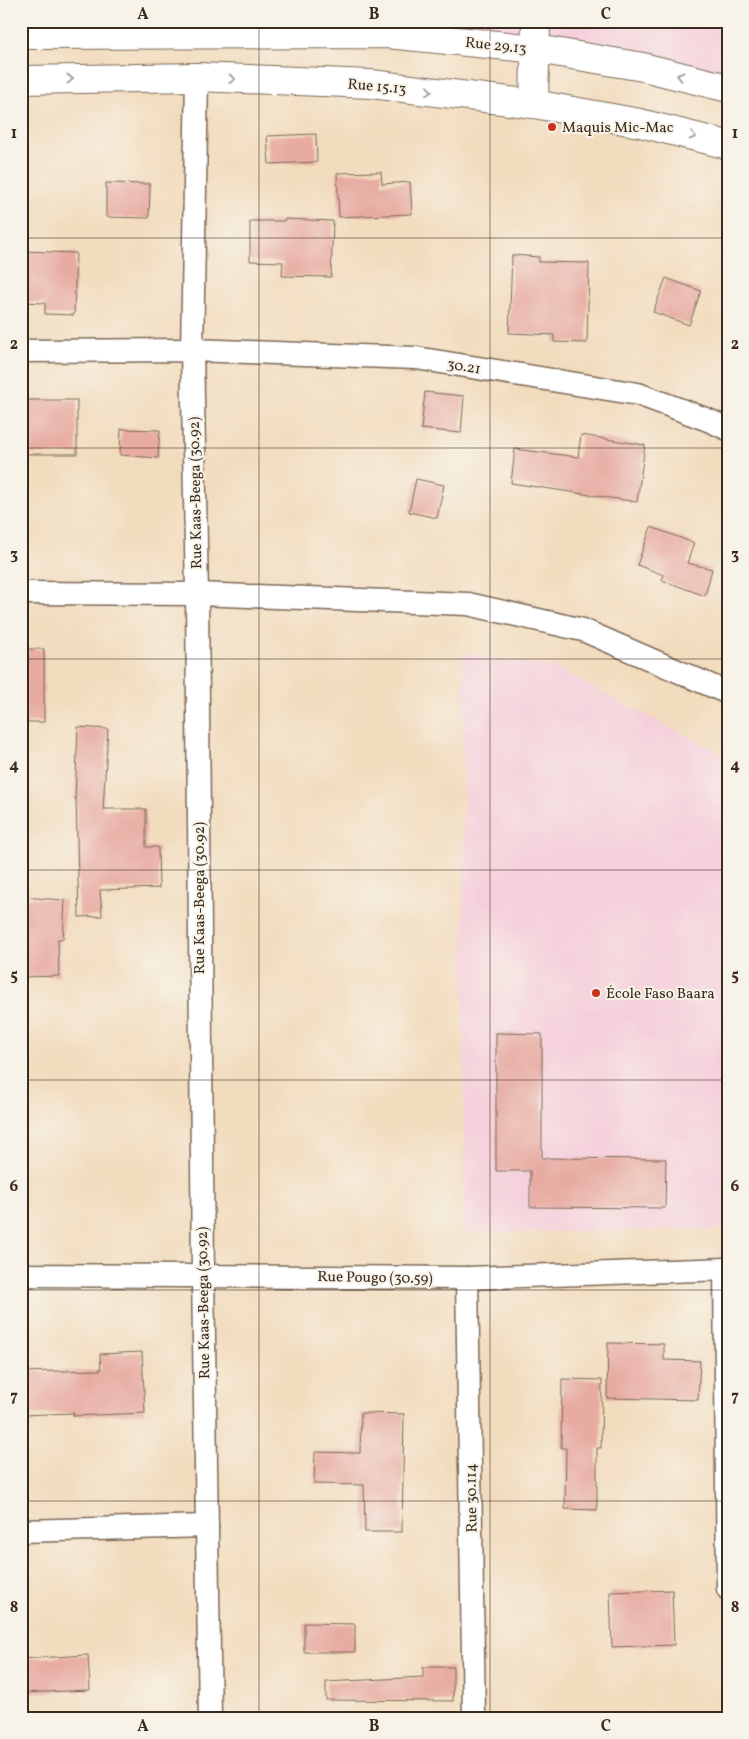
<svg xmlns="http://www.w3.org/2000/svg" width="749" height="1739" viewBox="0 0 749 1739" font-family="Vollkorn,serif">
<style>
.built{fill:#f5cfdb}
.building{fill:#e7aba2}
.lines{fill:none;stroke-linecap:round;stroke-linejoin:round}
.street-casing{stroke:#7b6856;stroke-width:25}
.secondary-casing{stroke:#7b6856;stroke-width:30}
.street{stroke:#fff;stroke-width:22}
.secondary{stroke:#fff;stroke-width:28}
.oneway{stroke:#a79f9a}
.grid{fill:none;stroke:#3b2a1e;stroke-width:1;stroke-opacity:0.55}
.poi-dot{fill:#c8321e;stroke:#f7f3e8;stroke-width:2}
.labels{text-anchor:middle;stroke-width:4;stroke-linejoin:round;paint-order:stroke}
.street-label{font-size:15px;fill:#3b2a1e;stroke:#f7f3e8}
.poi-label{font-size:15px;fill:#3b2a1e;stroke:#f7f3e8;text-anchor:start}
.neatline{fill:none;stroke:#3b2a1e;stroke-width:2}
.grid-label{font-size:16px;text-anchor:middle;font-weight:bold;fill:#3b2a1e}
</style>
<rect width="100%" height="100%" fill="#f7f3e8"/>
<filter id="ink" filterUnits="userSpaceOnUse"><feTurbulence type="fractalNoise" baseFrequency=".02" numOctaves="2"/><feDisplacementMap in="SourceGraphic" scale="10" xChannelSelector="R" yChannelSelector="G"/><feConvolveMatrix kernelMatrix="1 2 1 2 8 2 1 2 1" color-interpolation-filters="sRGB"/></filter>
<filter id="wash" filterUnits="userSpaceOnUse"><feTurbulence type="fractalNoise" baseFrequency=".0096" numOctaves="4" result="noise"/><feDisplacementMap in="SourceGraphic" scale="20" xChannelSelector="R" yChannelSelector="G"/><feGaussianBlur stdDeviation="1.12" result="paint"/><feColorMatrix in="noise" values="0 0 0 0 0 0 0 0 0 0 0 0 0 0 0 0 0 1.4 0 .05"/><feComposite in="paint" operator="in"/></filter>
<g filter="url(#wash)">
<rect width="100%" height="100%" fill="#f2dcbe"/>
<!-- built -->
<g class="built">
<polygon points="21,21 728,21 728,89 537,49"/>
<polygon points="463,653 555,668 728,757 728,1229 464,1233"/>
</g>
<g id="blocks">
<!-- building -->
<g class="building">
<polygon points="316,134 317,162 269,164 267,136"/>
<polygon points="381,172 382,184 410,182 412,214 339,217 337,173"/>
<polygon points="106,183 150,184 149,218 106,217"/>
<polygon points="284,219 333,221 331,277 282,276 283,262 250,261 250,221 284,221"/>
<polygon points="21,251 76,253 74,315 45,314 45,303 21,302"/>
<polygon points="512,255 539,257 539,262 589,263 587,343 554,342 554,335 509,333"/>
<polygon points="666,278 701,291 689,325 653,312"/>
<polygon points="425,392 464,396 461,433 421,429"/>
<rect x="21" y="400" width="56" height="54"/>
<polygon points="121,429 160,430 158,458 120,455"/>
<polygon points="581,435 645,445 637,502 511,483 515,449 578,457"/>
<polygon points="416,479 444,485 437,518 409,512"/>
<polygon points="651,527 694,543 687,563 712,569 705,596 662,580 664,575 637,565"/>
<rect x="21" y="649" width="23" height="73"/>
<polygon points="78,727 108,729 103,809 146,809 146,847 158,847 159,888 100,890 102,916 79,917 76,799 75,799"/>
<polygon points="21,897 65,900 63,939 58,939 59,976 21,977"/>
<polygon points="496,1033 542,1034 542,1158 666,1159 665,1208 530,1207 530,1171 496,1171"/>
<polygon points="608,1343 664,1344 664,1360 700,1361 698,1400 607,1398"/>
<polygon points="142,1352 145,1413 73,1416 74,1413 23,1415 22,1372 101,1370 100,1354"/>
<polygon points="562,1379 602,1380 601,1448 597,1448 597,1510 565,1509 566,1448 561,1448"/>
<polygon points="361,1413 404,1414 402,1532 365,1532 364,1485 314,1484 315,1452 360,1453"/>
<polygon points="672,1590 674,1645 612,1647 610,1592"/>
<polygon points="304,1623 355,1624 355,1652 304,1652"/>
<polygon points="88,1655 90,1690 21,1693 21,1659"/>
<polygon points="423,1667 453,1667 453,1701 326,1700 326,1682 423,1677"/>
</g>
</g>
</g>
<g filter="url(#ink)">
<use href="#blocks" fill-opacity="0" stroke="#7b6856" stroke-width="1"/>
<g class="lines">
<defs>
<g id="street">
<polyline points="197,77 192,350 197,594 203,1275 210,1718"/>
<polyline points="21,351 192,350 416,358 638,394 708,420 728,429"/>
<polyline points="21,593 197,594 468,604 583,630 728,693"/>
<polyline points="725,1269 728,1589"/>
<polyline points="21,1275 467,1278 728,1269"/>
<polyline points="467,1278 474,1718"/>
<polyline points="21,1531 207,1526"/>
</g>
<g id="secondary">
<polyline points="21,35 387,34 537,49 643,67 728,88"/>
<polyline points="21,80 197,77 371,84 534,104 640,123 728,145"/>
<polyline points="534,104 536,21"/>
</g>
</defs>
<!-- street casing -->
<use href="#street" class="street-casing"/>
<!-- secondary casing -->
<use href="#secondary" class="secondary-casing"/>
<!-- street -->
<use href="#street" class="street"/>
<!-- secondary -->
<use href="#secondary" class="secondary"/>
</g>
<!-- one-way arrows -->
<defs><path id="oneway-chevron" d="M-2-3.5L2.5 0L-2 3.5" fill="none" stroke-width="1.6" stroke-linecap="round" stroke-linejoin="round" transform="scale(1.25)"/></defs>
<g class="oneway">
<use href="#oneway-chevron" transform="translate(680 76) rotate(-166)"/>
<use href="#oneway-chevron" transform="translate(70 79) rotate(-1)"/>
<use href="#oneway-chevron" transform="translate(232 79) rotate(2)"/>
<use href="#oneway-chevron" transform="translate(429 91) rotate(7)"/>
<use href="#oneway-chevron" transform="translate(693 136) rotate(14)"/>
</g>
</g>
<!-- grid -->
<path class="grid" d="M259,21v1697M490,21v1697M21,238h707M21,448h707M21,659h707M21,870h707M21,1080h707M21,1290h707M21,1501h707"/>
<!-- markers -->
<g class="poi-dot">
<circle cx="552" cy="127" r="5"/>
<circle cx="596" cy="993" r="5"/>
</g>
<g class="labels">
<!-- street labels -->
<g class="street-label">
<text transform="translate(496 45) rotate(6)" y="5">Rue 29.13</text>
<text transform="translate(377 86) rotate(5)" y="5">Rue 15.13</text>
<text transform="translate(464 366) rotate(9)" y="5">30.21</text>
<text transform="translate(195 493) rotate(-91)" y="5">Rue Kaas-Beega (30.92)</text>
<text transform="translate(199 898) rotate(-90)" y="5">Rue Kaas-Beega (30.92)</text>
<text transform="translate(375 1277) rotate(1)" y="5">Rue Pougo (30.59)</text>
<text transform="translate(203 1303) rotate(-91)" y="5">Rue Kaas-Beega (30.92)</text>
<text transform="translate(471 1498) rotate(-91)" y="5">Rue 30.114</text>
</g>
<!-- poi labels -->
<g class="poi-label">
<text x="562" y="132">Maquis Mic-Mac</text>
<text x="606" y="998">École Faso Baara</text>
</g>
</g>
<!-- margin -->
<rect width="749" height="1739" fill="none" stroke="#f7f3e8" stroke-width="55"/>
<rect x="28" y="28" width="694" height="1684" class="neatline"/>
<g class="grid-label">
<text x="143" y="19">A</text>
<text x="374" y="19">B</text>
<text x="606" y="19">C</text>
<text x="14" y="138">1</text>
<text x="735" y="138">1</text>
<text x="14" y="349">2</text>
<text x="735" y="349">2</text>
<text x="14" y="559">3</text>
<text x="735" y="559">3</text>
<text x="14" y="770">4</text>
<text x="735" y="770">4</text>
<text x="14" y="980">5</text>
<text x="735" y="980">5</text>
<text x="14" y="1191">6</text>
<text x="735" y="1191">6</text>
<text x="14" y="1401">7</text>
<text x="735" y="1401">7</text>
<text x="14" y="1612">8</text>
<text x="735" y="1612">8</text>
<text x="143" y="1731">A</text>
<text x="374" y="1731">B</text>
<text x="606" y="1731">C</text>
</g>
</svg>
